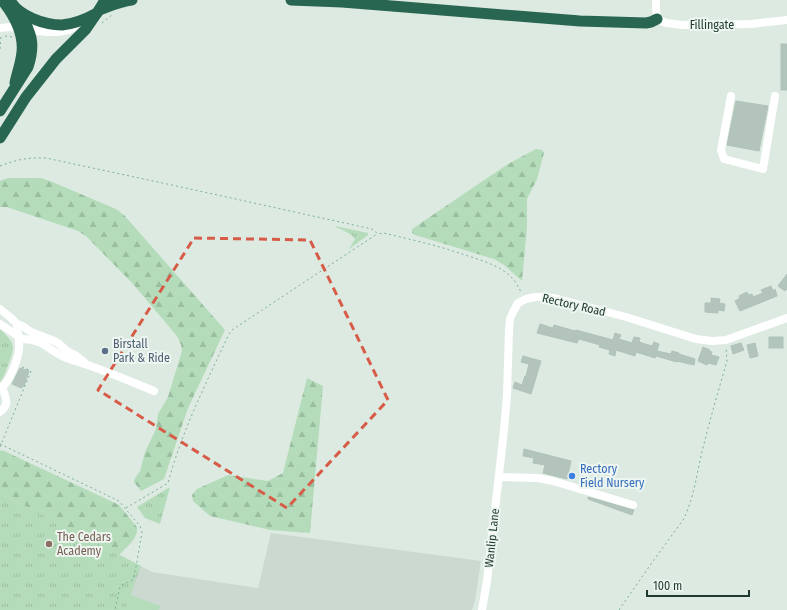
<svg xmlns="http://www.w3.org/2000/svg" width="787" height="610" viewBox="0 0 787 610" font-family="'Fira Sans Condensed',sans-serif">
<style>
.built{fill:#cbd9d1}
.grass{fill:url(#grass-tufts)}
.forest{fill:url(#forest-firs)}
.garden{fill:#b4dcba}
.building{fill:#b2c4bb;stroke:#afc3b8}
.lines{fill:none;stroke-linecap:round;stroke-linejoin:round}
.path{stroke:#7baf99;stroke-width:1;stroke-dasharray:2 3;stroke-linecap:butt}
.minor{stroke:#fff;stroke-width:8}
.highway{stroke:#296652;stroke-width:11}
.marked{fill:none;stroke:#d75c48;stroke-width:3;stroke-dasharray:8 5;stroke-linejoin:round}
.service-dot{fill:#5c6f8a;stroke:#edf6f0;stroke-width:1.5}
.shop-dot{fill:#3f7fe0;stroke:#edf6f0;stroke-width:1.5}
.education-dot{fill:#8d6e63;stroke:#edf6f0;stroke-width:1.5}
.labels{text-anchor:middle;stroke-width:4;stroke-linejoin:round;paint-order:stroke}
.street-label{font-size:12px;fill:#1e392f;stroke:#edf6f0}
.service-label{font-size:12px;fill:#4e5e75;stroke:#edf6f0;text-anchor:start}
.shop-label{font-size:12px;fill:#366cbe;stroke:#edf6f0;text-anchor:start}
.education-label{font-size:12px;fill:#785e54;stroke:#edf6f0;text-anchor:start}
</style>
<defs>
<pattern id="grass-tufts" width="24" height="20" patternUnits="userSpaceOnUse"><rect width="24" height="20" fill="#b4dcba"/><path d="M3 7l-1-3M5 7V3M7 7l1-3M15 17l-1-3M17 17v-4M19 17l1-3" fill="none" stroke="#9abea0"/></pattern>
<pattern id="forest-firs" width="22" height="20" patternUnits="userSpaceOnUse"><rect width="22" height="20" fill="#b4dcba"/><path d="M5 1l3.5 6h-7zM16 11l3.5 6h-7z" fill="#9abea0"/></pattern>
</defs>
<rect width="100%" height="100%" fill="#ddeae2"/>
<!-- built -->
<polygon class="built" points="0,494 32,509 152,572 258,588 271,533 481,561 475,601 472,610 0,610"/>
<!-- grass -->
<g class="grass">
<path d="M335,226l33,7v2l-19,14 6,-10c-4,-6 -13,-9 -19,-12z"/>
<path d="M0,329c15,15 16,16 8,36 -2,6 -4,12 -8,17z"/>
<polygon points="170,487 160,524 145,518 137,507"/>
<polygon points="0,494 32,509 141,566 125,610 0,610"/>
</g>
<!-- forest -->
<g class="forest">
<polygon points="536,149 542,150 544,153 537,179 527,199 527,227 522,281 504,265 494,259 415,235 412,233 412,229 508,164"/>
<polygon points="8,178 41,178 50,181 116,209 124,215 225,330 188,408 164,479 141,491 134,482 134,480 140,471 145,452 156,429 158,414 168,397 174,377 182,351 181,345 177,336 133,284 86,236 78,231 7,207 0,207 0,181"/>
<polygon points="307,378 323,386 310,533 270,530 210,516 193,501 192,495 197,489 228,475 268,481 283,473"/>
<path d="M2,450l113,53 4,2 18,22c2,11 -11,21 -18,28l-87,-46 -32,-15v-43z"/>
</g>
<!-- garden -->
<polygon class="garden" points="130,595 160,606 159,610 125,610"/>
<!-- building -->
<g class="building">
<rect x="781" y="44" width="6" height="46"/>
<polygon points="736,101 768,106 759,151 727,145"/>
<polygon points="787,274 787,289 785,291 778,286"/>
<polygon points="771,286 773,291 775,289 777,296 740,311 735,301 740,298 739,296 747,292 748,295 752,294 753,297 763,293 761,290"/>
<polygon points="711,298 720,299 719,303 725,304 724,311 718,310 718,313 705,312 705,303 711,303"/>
<polygon points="540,324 553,328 554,325 575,331 576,330 613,340 615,333 621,335 619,339 632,343 634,337 640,338 639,342 652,346 654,342 659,344 657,351 671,354 672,351 679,353 679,354 695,359 694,365 677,361 677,362 656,356 655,358 636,352 635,356 616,350 615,356 609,354 610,350 599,347 600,345 579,339 577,343 537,333"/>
<rect x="769" y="337" width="14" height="11"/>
<polygon points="741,343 744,350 733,354 731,346"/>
<polygon points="755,343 758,356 750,358 747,345"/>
<polygon points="703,347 710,350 709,351 712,352 711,355 719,357 716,365 708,363 707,365 698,361"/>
<polygon points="523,356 541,361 531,394 513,388 515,382 522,385 525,376 526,376 529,364 521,362"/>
<polygon points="20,368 29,371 24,386 21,388 12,384"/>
<polygon points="524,449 571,461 567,479 543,473 545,465 533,463 534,458 523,456"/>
<polygon points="588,497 634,510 632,515 588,499"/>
</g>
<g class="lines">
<!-- path -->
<g class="path">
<polyline points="102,23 112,15"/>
<polyline points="5,36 12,37"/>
<polyline points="0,49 1,35"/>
<path d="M0,166c15,-6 29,-9 46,-8l135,29 191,42 6,5 5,-1c26,6 53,12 79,21 18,6 39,11 52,26 3,4 5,9 8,13"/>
<polyline points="0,444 119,501 140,526 142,532 136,567 133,580 122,585 120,587 115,610"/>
<polyline points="0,447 31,371 22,367"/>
<path d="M126,508l42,-25c14,-52 38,-100 61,-149l3,-4 145,-96"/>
<path d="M619,610l32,-46 32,-44c12,-23 14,-51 21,-76 7,-28 15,-56 23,-83l-1,-13"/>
</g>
<!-- minor -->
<g class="minor">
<polyline points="656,0 656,8 657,19 666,23 682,25 751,24 787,20"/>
<polyline points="0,28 10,27 46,32 58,32 69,30 81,24"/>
<polyline points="731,96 721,150 724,159 763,169 775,96"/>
<polyline points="0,309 10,317 17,324 24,327 31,332 52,340 58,343 67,351 75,355 84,362"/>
<polyline points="0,324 21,338"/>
<path d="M22,339c21,0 25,10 42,18 10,4 19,6 29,10 21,7 41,16 61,24"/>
<path d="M0,389c9,-6 18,-29 19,-40 1,-8 -2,-16 -2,-25"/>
<path d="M0,412c10,-8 6,-14 2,-25"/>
<polyline points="499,477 538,478 553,481 633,505"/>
<polyline points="482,610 487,581 504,430 507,395 509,331 510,319 513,312 518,303 526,299 535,297 546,297 558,299 626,317 696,339 712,341 726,340 787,318"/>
</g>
<!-- highway -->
<g class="highway">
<path d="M2,0c12,15 22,32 20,52 -1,11 -5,21 -7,31"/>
<path d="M10,0c8,16 35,25 52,25 12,-1 24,-6 35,-12"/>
<polyline points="291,0 342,2 580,21 646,23 651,22 657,19"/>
<path d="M99,10c11,-4 22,-9 33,-10"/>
<path d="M0,111l28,-44c8,-24 3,-34 -8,-55"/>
<polyline points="0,138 26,97 56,59 86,29 99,10 105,0"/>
</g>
</g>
<!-- marked area -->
<path class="marked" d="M194,238l116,2 78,160 -101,108 -189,-118z"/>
<!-- markers -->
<circle class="service-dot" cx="105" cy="351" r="4"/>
<circle class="shop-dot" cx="572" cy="476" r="4"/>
<circle class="education-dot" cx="49" cy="544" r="4"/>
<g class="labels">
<!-- street labels -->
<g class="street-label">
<text x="712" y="29">Fillingate</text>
<text transform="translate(574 305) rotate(13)" y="4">Rectory Road</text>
<text transform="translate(492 538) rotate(-84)" y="4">Wanlip Lane</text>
</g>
<!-- service labels -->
<g class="service-label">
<text x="113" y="348">Birstall<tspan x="113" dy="14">Park &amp; Ride</tspan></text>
</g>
<!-- shop labels -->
<g class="shop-label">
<text x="580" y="473">Rectory<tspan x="580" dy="14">Field Nursery</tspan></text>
</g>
<!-- education labels -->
<g class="education-label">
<text x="57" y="541">The Cedars<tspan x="57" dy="14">Academy</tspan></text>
</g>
</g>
<!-- scale -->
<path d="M647 590v6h102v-6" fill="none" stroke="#1e392f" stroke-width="2"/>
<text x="653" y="590" font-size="12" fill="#1e392f" stroke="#edf6f0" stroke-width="3" paint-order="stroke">100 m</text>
</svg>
